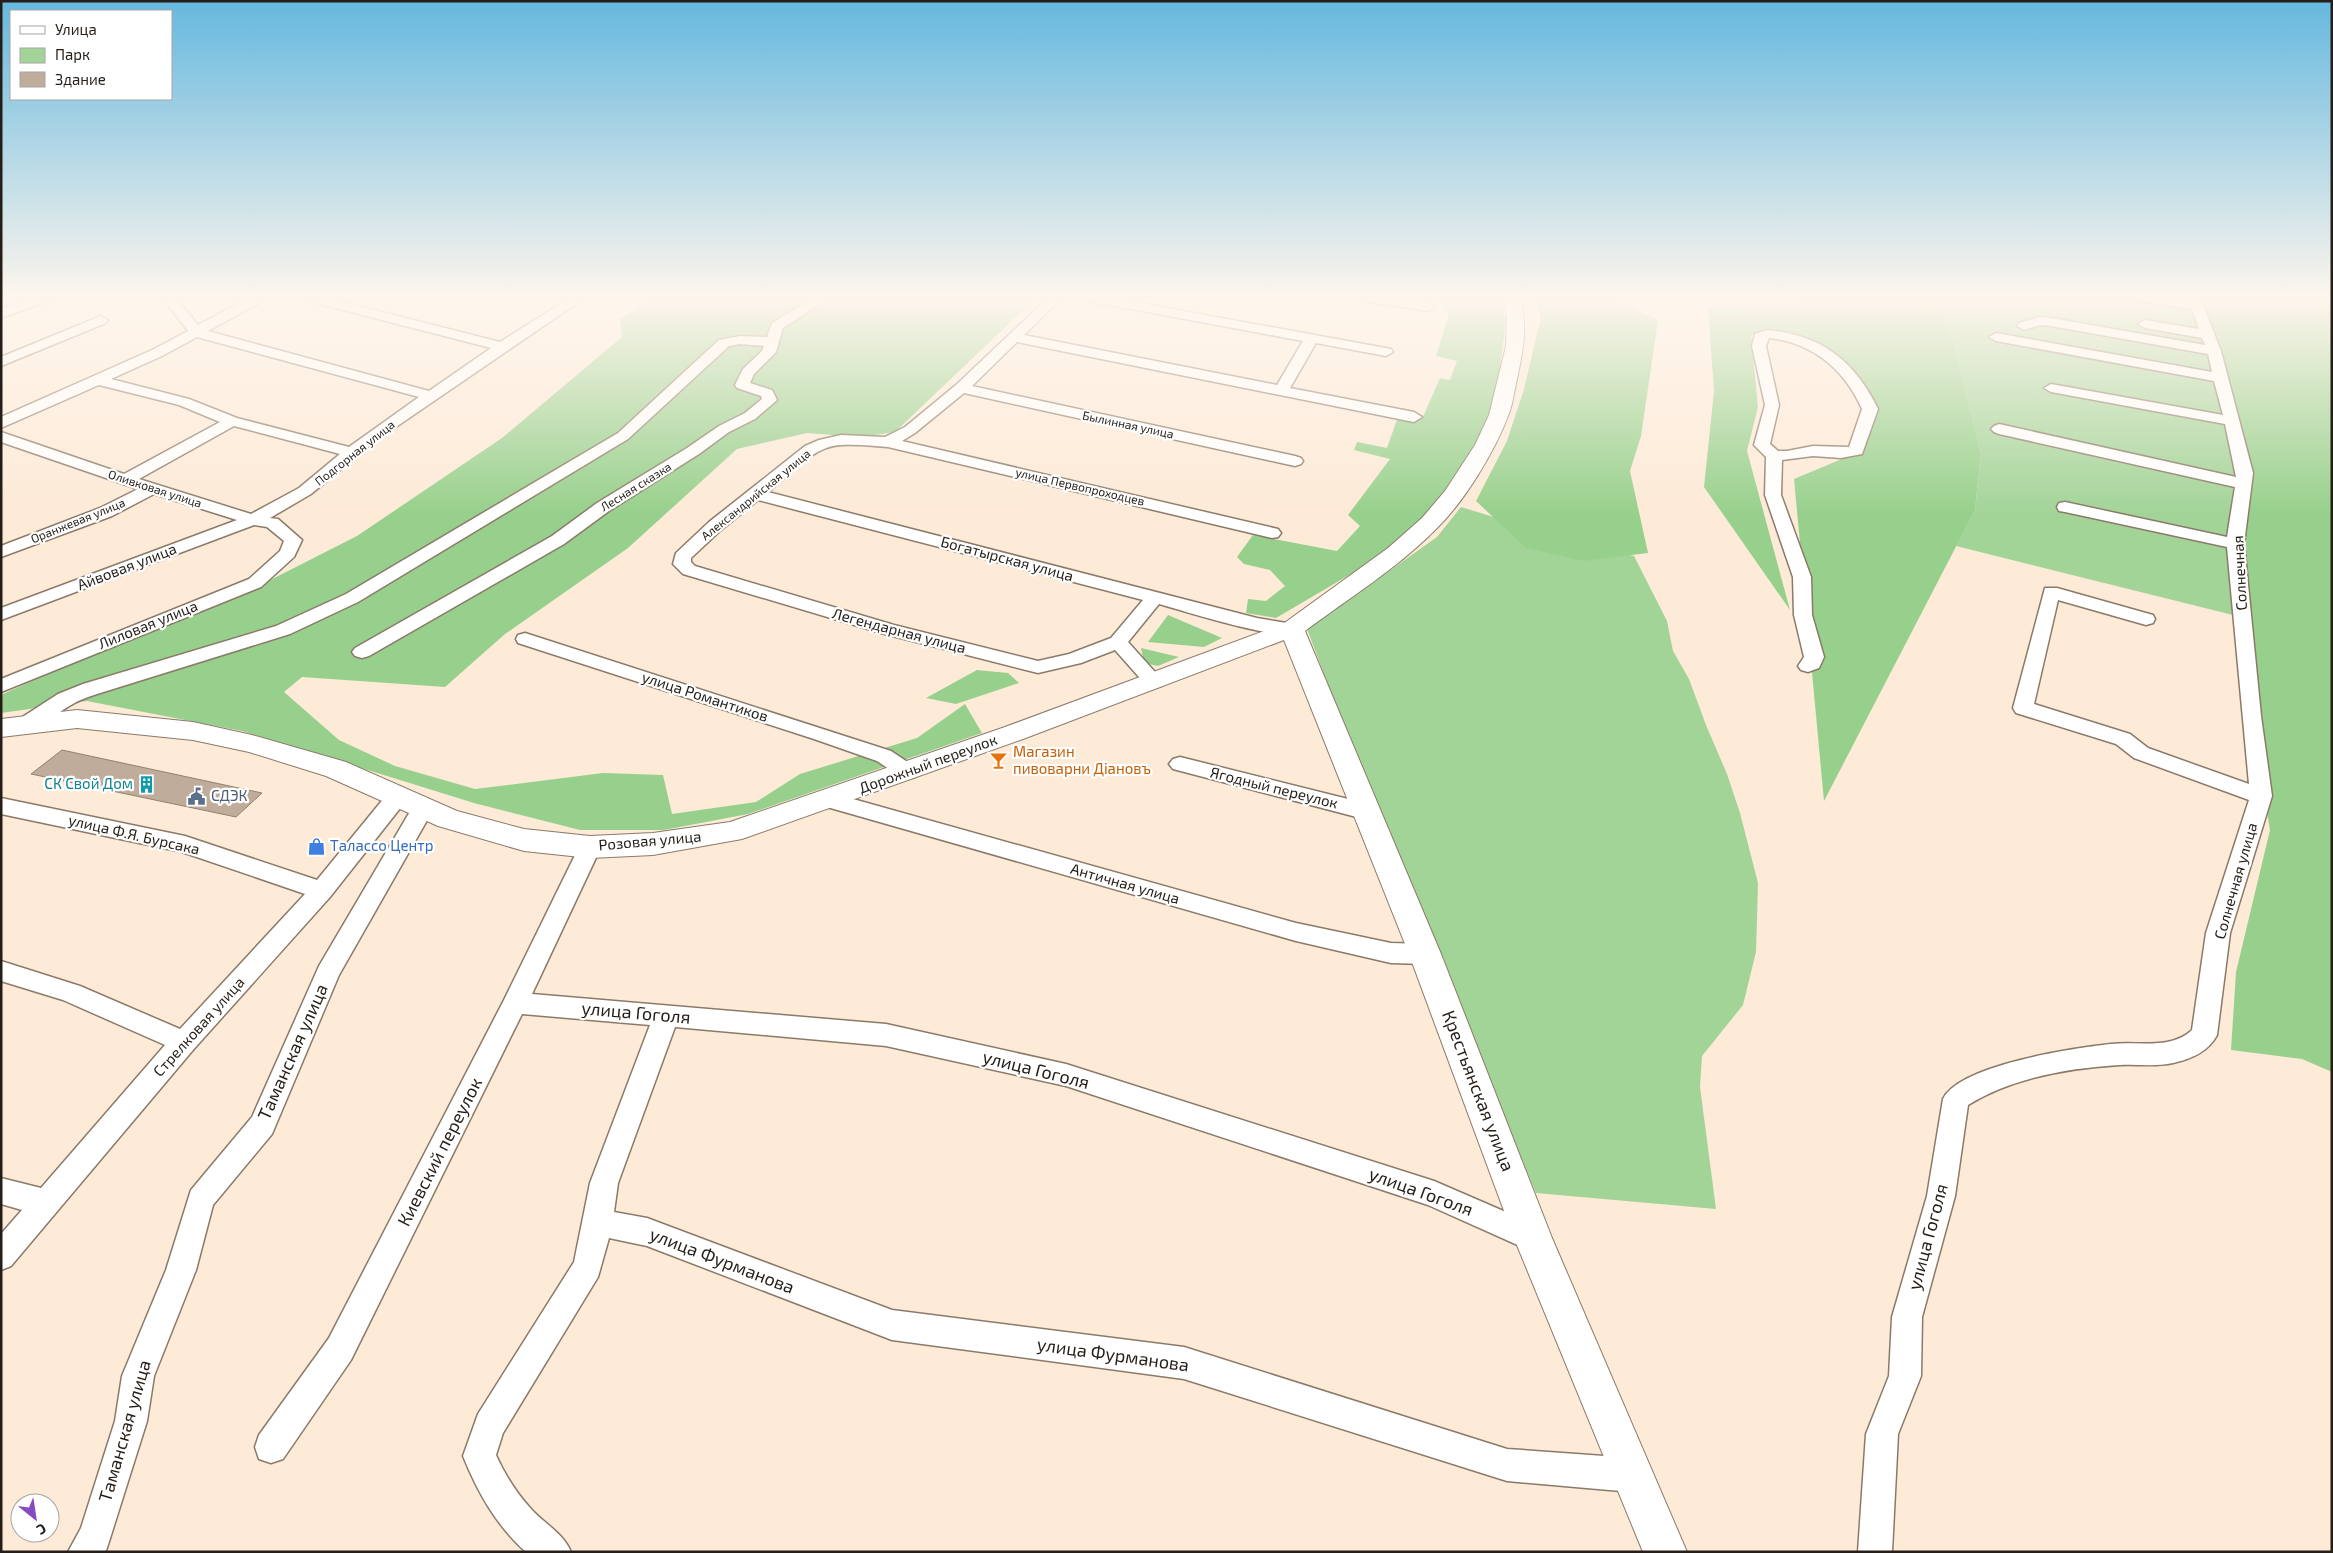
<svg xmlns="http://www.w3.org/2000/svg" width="2333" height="1553" viewBox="0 0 2333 1553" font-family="'Exo 2',sans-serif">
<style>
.green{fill:#a2d498}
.forest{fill:#97d08c}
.building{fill:#bfac9a;stroke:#938170}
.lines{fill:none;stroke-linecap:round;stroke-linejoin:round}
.minor-casing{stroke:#8b7a69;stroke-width:3}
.major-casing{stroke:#8b7a69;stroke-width:2}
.minor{fill:#fff;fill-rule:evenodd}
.major{fill:#fff;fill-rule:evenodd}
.labels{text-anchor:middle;stroke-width:4.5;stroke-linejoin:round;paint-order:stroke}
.far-street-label{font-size:12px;fill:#251e18;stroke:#fff}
.street-label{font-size:15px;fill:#251e18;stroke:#fff}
.food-label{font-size:15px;fill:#c56008;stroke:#fff;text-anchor:start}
.culture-label{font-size:15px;fill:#0d838f;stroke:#fff;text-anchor:end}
.service-label{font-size:15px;fill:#4e5e75;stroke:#fff;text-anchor:start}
.shop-label{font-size:15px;fill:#366cbe;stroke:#fff;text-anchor:start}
.near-street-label{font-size:18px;fill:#251e18;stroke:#fff}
</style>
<rect width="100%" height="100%" fill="#fdead7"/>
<!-- green -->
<g class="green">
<polygon points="1908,297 2198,297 2197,306 2245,473 2249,619 1956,546 1975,510 1981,454 1946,314 1906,301"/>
<polygon points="1461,507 1589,546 1634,556 1667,621 1673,651 1689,679 1706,725 1727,774 1740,813 1758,883 1756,952 1743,1005 1702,1056 1700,1087 1716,1209 1536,1193 1352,748 1307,629 1437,537"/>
</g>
<!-- forest -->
<g class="forest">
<polygon points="653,297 1037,297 895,432 860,437 807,433 737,449 628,548 505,634 445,687 302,677 284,692 339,740 395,766 475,789 603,773 663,775 672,814 756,802 800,774 917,738 965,704 982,733 748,814 664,830 580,830 474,803 242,731 87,701 1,713 1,695 85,657 239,596 357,536 502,438 622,337 620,319"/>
<polygon points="1442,297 1501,297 1506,321 1496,398 1483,435 1440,499 1411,532 1373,561 1276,618 1246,613 1248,599 1266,601 1285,586 1270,570 1244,564 1237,557 1253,535 1337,551 1360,526 1348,515 1390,459 1354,450 1357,442 1387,448 1398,417 1422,419 1440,378 1450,380 1457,361 1436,356 1449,315 1440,302"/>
<polygon points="1534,297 1610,297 1658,320 1641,436 1630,471 1648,553 1584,561 1526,548 1476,501 1507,441 1524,389 1541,317"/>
<polygon points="1796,297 1908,297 1906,301 1946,314 1981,454 1975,510 1824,801 1794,479 1861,451 1867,394 1819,349 1774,332 1751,335 1758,407 1747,451 1790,610 1704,487 1714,391 1708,306 1801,305"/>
<polygon points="2198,297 2332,297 2332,1072 2302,1059 2231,1050 2236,972 2270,830 2251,716 2242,591 2245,473 2197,306"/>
<polygon points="1168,615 1222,638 1204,647 1148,642"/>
<polygon points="1141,648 1179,657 1158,666 1144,663"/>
<polygon points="977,670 1008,673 1019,683 956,704 926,698"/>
</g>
<!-- building -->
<polygon class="building" points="62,750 262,793 236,817 31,774"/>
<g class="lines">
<defs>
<g id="minor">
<polygon points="36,297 54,297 52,300 1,318 1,309"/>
<path d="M162,297h13l23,28 53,-28h15l-1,3 -57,31 221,60 62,-43 -187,-48 -1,-3h20l177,45 71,-45h15l-212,145 -63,52 -41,24 8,1 24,21 -8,17 -33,30 -260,105v-13l248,-100 31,-28 4,-10 -17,-14 -13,-2 -253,95v-12l236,-88 -83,-26 -42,22 -111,41v-11l99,-38 38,-19 -137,-47v-10l123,42 96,-52 -41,-17 -80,-20 -98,43v-11l151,-67 36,-19zM197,337l222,60 -70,50 -112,-29 -48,-19 -78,-20 51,-23zM234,426l106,28 -41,34 -48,26 -112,-35z"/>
<path d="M815,297h16l-48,31 -7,24 -22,22 -4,9 22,7 5,10 -22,19 -26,13 -30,22 -90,57 -45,33 -195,112 -7,2 -7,-2 -3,-4 3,-4 197,-112 45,-33 90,-55 32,-22 26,-13 17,-14 -1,-3 -24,-8 -2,-3 8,-16 19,-18 2,-5 -24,-2 -11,2 -101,93 -270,163 -68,32 -193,60c-9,3 -18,6 -26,11 -15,8 -32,28 -50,23l-3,-5 3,-5 37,-24 25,-10 193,-58 70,-32 272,-161 101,-93 21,-4 27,1 5,-14z"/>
<path d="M1049,297h14l-39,38 253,50 26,-44 -215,-40 -7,-4h26l284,52 2,3 -7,4 -70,-13 -26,45 124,24 8,5 -8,5 -397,-80 -45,44 323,70 6,2 2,3 -2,3 -6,2 -331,-73 -49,40 -13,8 376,88 3,4 -3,4 -6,1 -384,-91c-15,-1 -31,-3 -47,-2 -28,1 -52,30 -73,47l489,126 42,7 2,4 -2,4c-26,7 -111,-21 -140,-29l-31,38 36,40 -3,4 -7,2 -7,-2 -32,-36 -34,13 -43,10 -157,-40 -198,-59 -10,-10 3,-11 33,-31 96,-76 14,-6 22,-5 44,2 20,-10 51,-42zM758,500l385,100 -32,38 -42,16 -31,7 -144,-36 -199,-59 -4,-4v-4l30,-28z"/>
<path d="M1357,297c14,-1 69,0 78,10l-7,4 -64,-10z"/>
<path d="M2131,297h31l27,4 -1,-4h12l21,54 32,122 -9,71 17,172 11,80 -42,137 -13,102c-9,17 -26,24 -44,28 -17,4 -36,1 -53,2 -52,3 -108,13 -152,40l-13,91 -33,121 -1,59 -23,58 -6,118h-34l8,-118 23,-58 3,-59 35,-121 16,-97c16,-34 131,-51 168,-55 26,-3 60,6 81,-14l14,-97 43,-133 -115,-42 -18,-14 -100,-31 -3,-5 32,-120h12l96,27 2,4 -2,4 -7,2 -88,-25 -24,104 96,30 18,14 101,36 -22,-237 -162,-35 -6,-1 -2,-4 2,-4 6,-1 162,35 8,-50 -236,-53 -5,-2 -3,-3 3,-3 5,-2 237,53 -11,-53 -174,-32 -7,-4 7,-4 172,31 -9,-34 -218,-40 -7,-4 7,-4 216,39 -4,-18 -157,-28 -10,-1 -17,5 -7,-4 2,-3 21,-6 11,1 154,27 -3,-7 -57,-10 -7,-4 7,-4 54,9 -7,-20 -54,-8z"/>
<polygon points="101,316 108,320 106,323 1,366 1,357"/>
<path d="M1767,330c54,5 87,30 111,79l-16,45 -21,4 -28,-2 -31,4 -1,35 30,82 1,38 12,42 -5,11 -11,4 -7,-2 -3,-4 6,-9 -10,-42 -1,-38 -28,-82 1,-38 -12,-12 11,-40 -13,-59 3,-12zM1769,338c44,5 75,31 93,71l-13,38 -36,-1 -26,5h-9l-8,-7 9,-39 -13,-59z"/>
<polygon points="525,633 891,751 915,767 919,772 915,777 908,779 901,777 877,761 814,739 518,643 516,639 518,635"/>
<polygon points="1180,757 1376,806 1379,812 1376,818 1368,820 1173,769 1169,764 1173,759"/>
<polygon points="397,789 405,792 408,797 405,802 330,897 193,1050 11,1266 1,1270 1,1234 22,1210 1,1204 1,1178 41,1188 165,1045 63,1000 1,981 1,961 80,986 180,1029 305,894 182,852 1,814 1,798 185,836 317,880 389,792"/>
<polygon points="828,792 1296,923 1391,943 1425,944 1434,947 1437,954 1434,961 1425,964 1391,963 1296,941 820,805 817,800 820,795"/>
<polygon points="423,800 431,803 434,808 339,975 272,1134 213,1205 196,1270 154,1376 147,1421 107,1548 105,1552 68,1552 81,1528 115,1421 122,1376 166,1270 191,1190 252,1117 319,966 415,803"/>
<path d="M590,839l8,2 3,6 -69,147 354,30 180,40 368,117 109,47 5,10 -5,10 -10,4 -105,-47 -362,-119 -180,-40 -211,-19 -57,156 -4,29 33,6 245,92 292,37 323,102 125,9 12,5 5,12 -5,12 -12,5 -125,-11 -323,-102 -292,-39 -245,-94 -38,-8 -11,39 -95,156 -7,22c9,20 21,39 36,55 13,14 32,24 39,42h-45c-30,-27 -48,-59 -63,-96l15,-42 96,-152 16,-79 60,-158 -128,-11 -171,346 -68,99 -12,4 -12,-4 -4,-12 4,-12 70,-97 175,-338 75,-153 3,-6z"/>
</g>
<path id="major" d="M1502,297h18c8,29 3,54 -3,82 -3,12 -4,26 -9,37 -13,35 -44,86 -71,112 -39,40 -88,70 -132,103l136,323 111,284 135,314h-44l-129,-314 -105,-284 -125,-314 -261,99 -281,100 -89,16 -63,3 -66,-7 -86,-25 -112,-50 -77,-24 -56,-12 -116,-12 -76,9v-18l76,-9 116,12 59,13 94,27 111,49 67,18 66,7 63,-3 77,-11 275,-95 278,-103 105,-76 34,-30 23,-27 30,-46 14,-30 17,-69 1,-31z"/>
</defs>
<!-- minor casing -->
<use href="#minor" class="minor-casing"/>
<!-- major casing -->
<use href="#major" class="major-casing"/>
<!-- minor -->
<use href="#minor" class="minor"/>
<!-- major -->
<use href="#major" class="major"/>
</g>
<!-- sky -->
<linearGradient id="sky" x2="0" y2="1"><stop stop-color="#65b8de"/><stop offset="0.58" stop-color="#fef6ed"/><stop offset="1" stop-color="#fef6ed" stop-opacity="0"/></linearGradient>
<rect width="2333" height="514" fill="url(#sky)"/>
<!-- icons -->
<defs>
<symbol id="bar-bare" viewBox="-9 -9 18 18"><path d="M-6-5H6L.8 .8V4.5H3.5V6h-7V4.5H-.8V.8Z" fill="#e8710a" stroke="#fff" stroke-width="2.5" paint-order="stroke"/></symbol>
<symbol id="building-bare" viewBox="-9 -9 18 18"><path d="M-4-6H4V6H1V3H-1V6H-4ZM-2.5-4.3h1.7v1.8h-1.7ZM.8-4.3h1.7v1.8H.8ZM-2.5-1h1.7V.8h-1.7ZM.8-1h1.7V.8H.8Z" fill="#0f9aa8" stroke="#fff" stroke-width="2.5" paint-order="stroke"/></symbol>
<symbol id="civic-bare" viewBox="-9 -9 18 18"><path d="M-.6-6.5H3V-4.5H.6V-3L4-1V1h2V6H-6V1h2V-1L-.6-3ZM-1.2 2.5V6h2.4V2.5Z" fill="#5c6f8a" stroke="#fff" stroke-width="2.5" paint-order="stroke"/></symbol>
<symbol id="shop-bare" viewBox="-9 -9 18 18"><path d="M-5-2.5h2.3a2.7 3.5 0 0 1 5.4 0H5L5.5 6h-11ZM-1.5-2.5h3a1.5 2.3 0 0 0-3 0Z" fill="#3f7fe0" stroke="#fff" stroke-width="2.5" paint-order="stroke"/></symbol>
</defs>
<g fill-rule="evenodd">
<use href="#bar-bare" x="986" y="748" width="25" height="25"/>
<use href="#building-bare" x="134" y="772" width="25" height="25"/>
<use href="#civic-bare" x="184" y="784" width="25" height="25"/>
<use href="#shop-bare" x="304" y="834" width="25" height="25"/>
</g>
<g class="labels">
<!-- far-street labels -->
<g class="far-street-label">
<text transform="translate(1128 425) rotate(12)" y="4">Былинная улица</text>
<text transform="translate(355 453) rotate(-38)" y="4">Подгорная улица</text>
<text transform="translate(636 487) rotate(-32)" y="4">Лесная сказка</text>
<text transform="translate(1080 487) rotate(13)" y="4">улица Первопроходцев</text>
<text transform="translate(155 489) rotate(18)" y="4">Оливковая улица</text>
<text transform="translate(756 495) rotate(-39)" y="4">Александрийская улица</text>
<text transform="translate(78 521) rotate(-22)" y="4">Оранжевая улица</text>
</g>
<!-- street labels -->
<g class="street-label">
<text transform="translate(1007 559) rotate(15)" y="5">Богатырская улица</text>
<text transform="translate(127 567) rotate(-21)" y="5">Айвовая улица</text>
<text transform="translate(2240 573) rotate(-93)" y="5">Солнечная</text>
<text transform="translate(148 625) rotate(-22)" y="5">Лиловая улица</text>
<text transform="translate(899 631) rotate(15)" y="5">Легендарная улица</text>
<text transform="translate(705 697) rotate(18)" y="5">улица Романтиков</text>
<text transform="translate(928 764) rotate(-20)" y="5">Дорожный переулок</text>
<text transform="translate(1274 788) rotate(14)" y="5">Ягодный переулок</text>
<text transform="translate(134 835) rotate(13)" y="5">улица Ф.Я. Бурсака</text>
<text transform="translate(650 841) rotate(-5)" y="5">Розовая улица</text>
<text transform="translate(2236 881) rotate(-74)" y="5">Солнечная улица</text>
<text transform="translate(1125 884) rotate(16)" y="5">Античная улица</text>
<text transform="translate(199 1027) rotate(-48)" y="5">Стрелковая улица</text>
</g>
<!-- food labels -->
<g class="food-label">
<text x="1013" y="757">Магазин<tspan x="1013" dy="17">пивоварни Дiановъ</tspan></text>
</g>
<!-- culture labels -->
<g class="culture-label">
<text x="133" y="789">СК Свой Дом</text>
</g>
<!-- service labels -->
<g class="service-label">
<text x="211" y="801">СДЭК</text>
</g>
<!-- shop labels -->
<g class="shop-label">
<text x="330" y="851">Талассо Центр</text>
</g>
<!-- near-street labels -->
<g class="near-street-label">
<text transform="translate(636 1013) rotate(5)" y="6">улица Гоголя</text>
<text transform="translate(293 1052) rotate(-66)" y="6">Таманская улица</text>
<text transform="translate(1036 1070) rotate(14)" y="6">улица Гоголя</text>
<text transform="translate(1478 1091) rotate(69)" y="6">Крестьянская улица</text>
<text transform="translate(440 1152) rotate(-63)" y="6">Киевский переулок</text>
<text transform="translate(1421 1192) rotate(20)" y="6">улица Гоголя</text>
<text transform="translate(1928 1237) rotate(-75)" y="6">улица Гоголя</text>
<text transform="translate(722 1261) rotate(21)" y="6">улица Фурманова</text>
<text transform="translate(1113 1355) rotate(8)" y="6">улица Фурманова</text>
<text transform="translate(125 1431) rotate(-74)" y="6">Таманская улица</text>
</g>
</g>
<!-- border -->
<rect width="2333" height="1553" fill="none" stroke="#251e18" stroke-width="5"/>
<!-- legend -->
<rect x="10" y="10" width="162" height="90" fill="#ffffff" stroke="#a8a5a3"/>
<rect x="20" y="26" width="25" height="8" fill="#ffffff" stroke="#a8a5a3"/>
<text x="55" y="35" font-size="15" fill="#251e18">Улица</text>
<rect x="20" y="48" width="25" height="15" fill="#a2d498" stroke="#a8a5a3"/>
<text x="55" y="60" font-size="15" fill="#251e18">Парк</text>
<rect x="20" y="72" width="25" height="15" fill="#bfac9a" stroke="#a8a5a3"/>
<text x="55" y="85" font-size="15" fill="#251e18">Здание</text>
<!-- north arrow -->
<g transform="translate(35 1518) rotate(150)"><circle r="24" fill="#ffffff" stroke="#a8a5a3"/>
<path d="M0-4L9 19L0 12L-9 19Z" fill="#874bc1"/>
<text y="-8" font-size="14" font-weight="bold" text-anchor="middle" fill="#251e18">С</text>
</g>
</svg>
